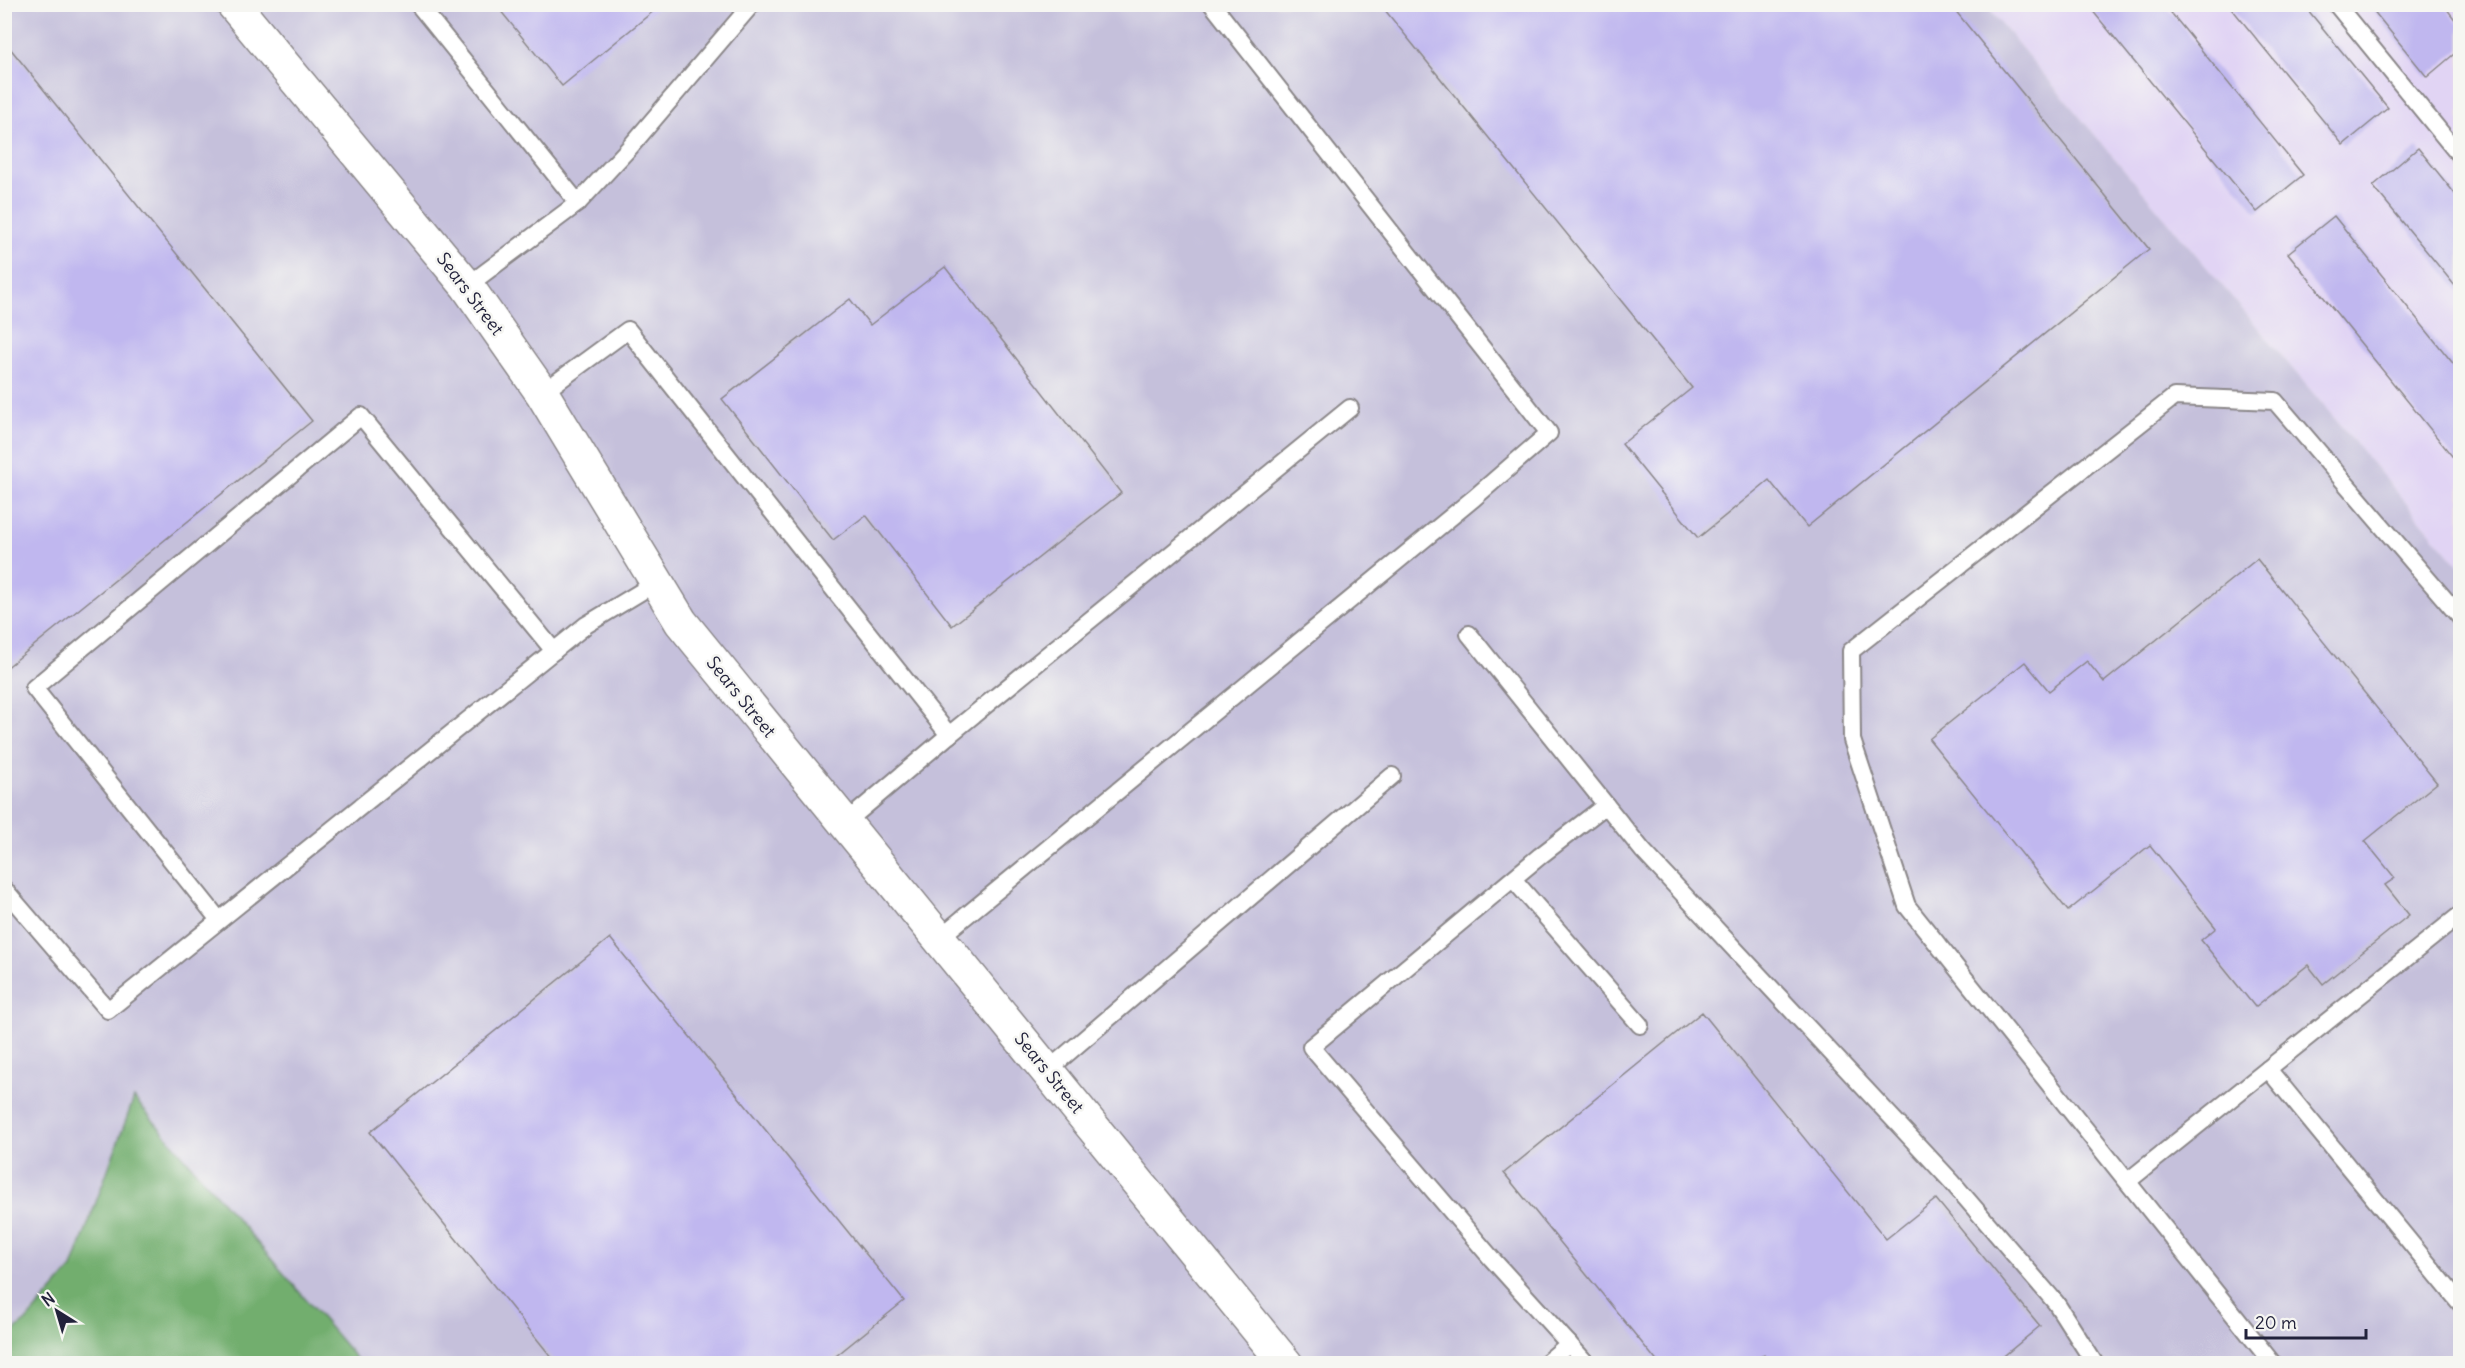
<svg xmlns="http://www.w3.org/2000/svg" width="2465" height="1368" viewBox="0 0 2465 1368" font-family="Delius,sans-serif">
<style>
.built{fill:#e1d4f4}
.industrial{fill:#c5c0db}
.forest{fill:#72ae6e;stroke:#4a6854;stroke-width:1.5}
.building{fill:#c0b7ef}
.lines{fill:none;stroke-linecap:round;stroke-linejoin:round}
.service-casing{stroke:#8a8688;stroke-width:20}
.minor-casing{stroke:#8a8688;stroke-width:36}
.service{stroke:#fff;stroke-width:16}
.minor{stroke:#fff;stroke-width:33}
.labels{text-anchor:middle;stroke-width:5;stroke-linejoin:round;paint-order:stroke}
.street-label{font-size:18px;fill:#22223b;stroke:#f6f6f2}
</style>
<rect width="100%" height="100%" fill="#f6f6f2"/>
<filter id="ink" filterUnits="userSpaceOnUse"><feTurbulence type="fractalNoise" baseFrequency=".0167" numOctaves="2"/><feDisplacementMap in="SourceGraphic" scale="12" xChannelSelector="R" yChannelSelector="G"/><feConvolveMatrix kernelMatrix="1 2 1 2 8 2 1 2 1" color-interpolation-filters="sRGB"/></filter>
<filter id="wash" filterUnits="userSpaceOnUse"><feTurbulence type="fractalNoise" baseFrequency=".008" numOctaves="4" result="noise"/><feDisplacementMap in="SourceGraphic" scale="24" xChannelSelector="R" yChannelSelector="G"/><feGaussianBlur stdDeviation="1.35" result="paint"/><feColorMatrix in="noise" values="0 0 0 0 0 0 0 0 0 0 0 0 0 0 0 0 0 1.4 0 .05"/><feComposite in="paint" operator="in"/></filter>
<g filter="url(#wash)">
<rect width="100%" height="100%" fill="#f2ead6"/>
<!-- built -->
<polygon class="built" points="1985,5 2460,5 2460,567"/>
<!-- industrial -->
<polygon class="industrial" points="5,5 1985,5 2460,567 2460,1363 5,1364"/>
<!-- forest -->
<polygon class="forest" points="134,1098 360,1363 5,1363 5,1338 26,1321 72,1268"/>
<g id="blocks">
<!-- building -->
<g class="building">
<polygon points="495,4 662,4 562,86"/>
<polygon points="1380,4 1950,4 2149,249 1807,527 1769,480 1698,538 1622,444 1692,388"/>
<polygon points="2087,4 2164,4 2303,175 2257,212"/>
<polygon points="2228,4 2303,4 2388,108 2343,145"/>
<polygon points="2368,4 2443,4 2460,26 2460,49 2427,77"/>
<polygon points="5,42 312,421 5,669"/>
<polygon points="2418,148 2460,200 2460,292 2373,186"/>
<polygon points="2334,216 2460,372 2460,466 2288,253"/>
<polygon points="945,267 1121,493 952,626 866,515 833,540 722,399 850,299 870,325"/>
<polygon points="2257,559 2437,783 2365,841 2395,878 2385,885 2409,915 2323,984 2308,965 2255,1007 2201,940 2216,928 2150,845 2068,911 1929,739 2025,662 2049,691 2087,661 2104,682"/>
<polygon points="610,938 904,1301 826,1364 557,1364 370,1132"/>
<polygon points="1702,1012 1886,1239 1936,1199 2040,1326 1994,1364 1771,1364 1764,1354 1752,1364 1659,1364 1504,1173"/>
</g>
</g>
</g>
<g filter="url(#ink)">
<use href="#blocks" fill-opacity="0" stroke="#8a8688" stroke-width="1.5"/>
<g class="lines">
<defs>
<g id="service">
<polyline points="418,4 578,203"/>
<polyline points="2336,4 2460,156"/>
<polyline points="467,286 578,203 630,147 752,4"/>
<polyline points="542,393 628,330 949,735 845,823"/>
<polyline points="1469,634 1606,805"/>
<polyline points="949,735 1350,408"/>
<polyline points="1513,879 1640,1025"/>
<polyline points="4,889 108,1010 586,625 657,582"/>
<polyline points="219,920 34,688 361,416 554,651"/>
<polyline points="939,938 1474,498 1549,433 1212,4"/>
<polyline points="2268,1069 2460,1303"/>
<polyline points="1048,1070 1392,776"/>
<polyline points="2128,1181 2460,915"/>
<polyline points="1545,1364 1569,1344"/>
<polyline points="1587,1364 1492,1259 1311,1047 1540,856 1606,805 1643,851 1952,1182 2056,1303 2095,1364"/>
<polyline points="2273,1364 1907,906 1852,740 1851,651 2174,397 2275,401 2460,617"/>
</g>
<polyline id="minor" points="233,4 467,286 542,393 681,622 1286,1364"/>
</defs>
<!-- service casing -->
<use href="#service" class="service-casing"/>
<!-- minor casing -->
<use href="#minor" class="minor-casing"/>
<!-- service -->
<use href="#service" class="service"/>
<!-- minor -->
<use href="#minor" class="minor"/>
</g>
</g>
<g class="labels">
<!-- street labels -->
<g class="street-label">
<text transform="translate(470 294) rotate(53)" y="6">Sears Street</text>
<text transform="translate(741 697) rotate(51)" y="6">Sears Street</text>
<text transform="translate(1049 1073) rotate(51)" y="6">Sears Street</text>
</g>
</g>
<!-- margin -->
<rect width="2465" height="1368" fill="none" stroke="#f6f6f2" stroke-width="24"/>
<!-- north arrow -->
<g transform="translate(57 1311) rotate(323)" stroke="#f6f6f2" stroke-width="4.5" paint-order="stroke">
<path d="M0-4.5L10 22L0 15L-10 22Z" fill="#22223b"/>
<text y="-9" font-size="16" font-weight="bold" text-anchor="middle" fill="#22223b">N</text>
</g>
<!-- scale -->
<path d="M2246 1329v9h120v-9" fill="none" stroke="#22223b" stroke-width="3"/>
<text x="2255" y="1329" font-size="18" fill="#22223b" stroke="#f6f6f2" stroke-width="4.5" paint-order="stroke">20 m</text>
</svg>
